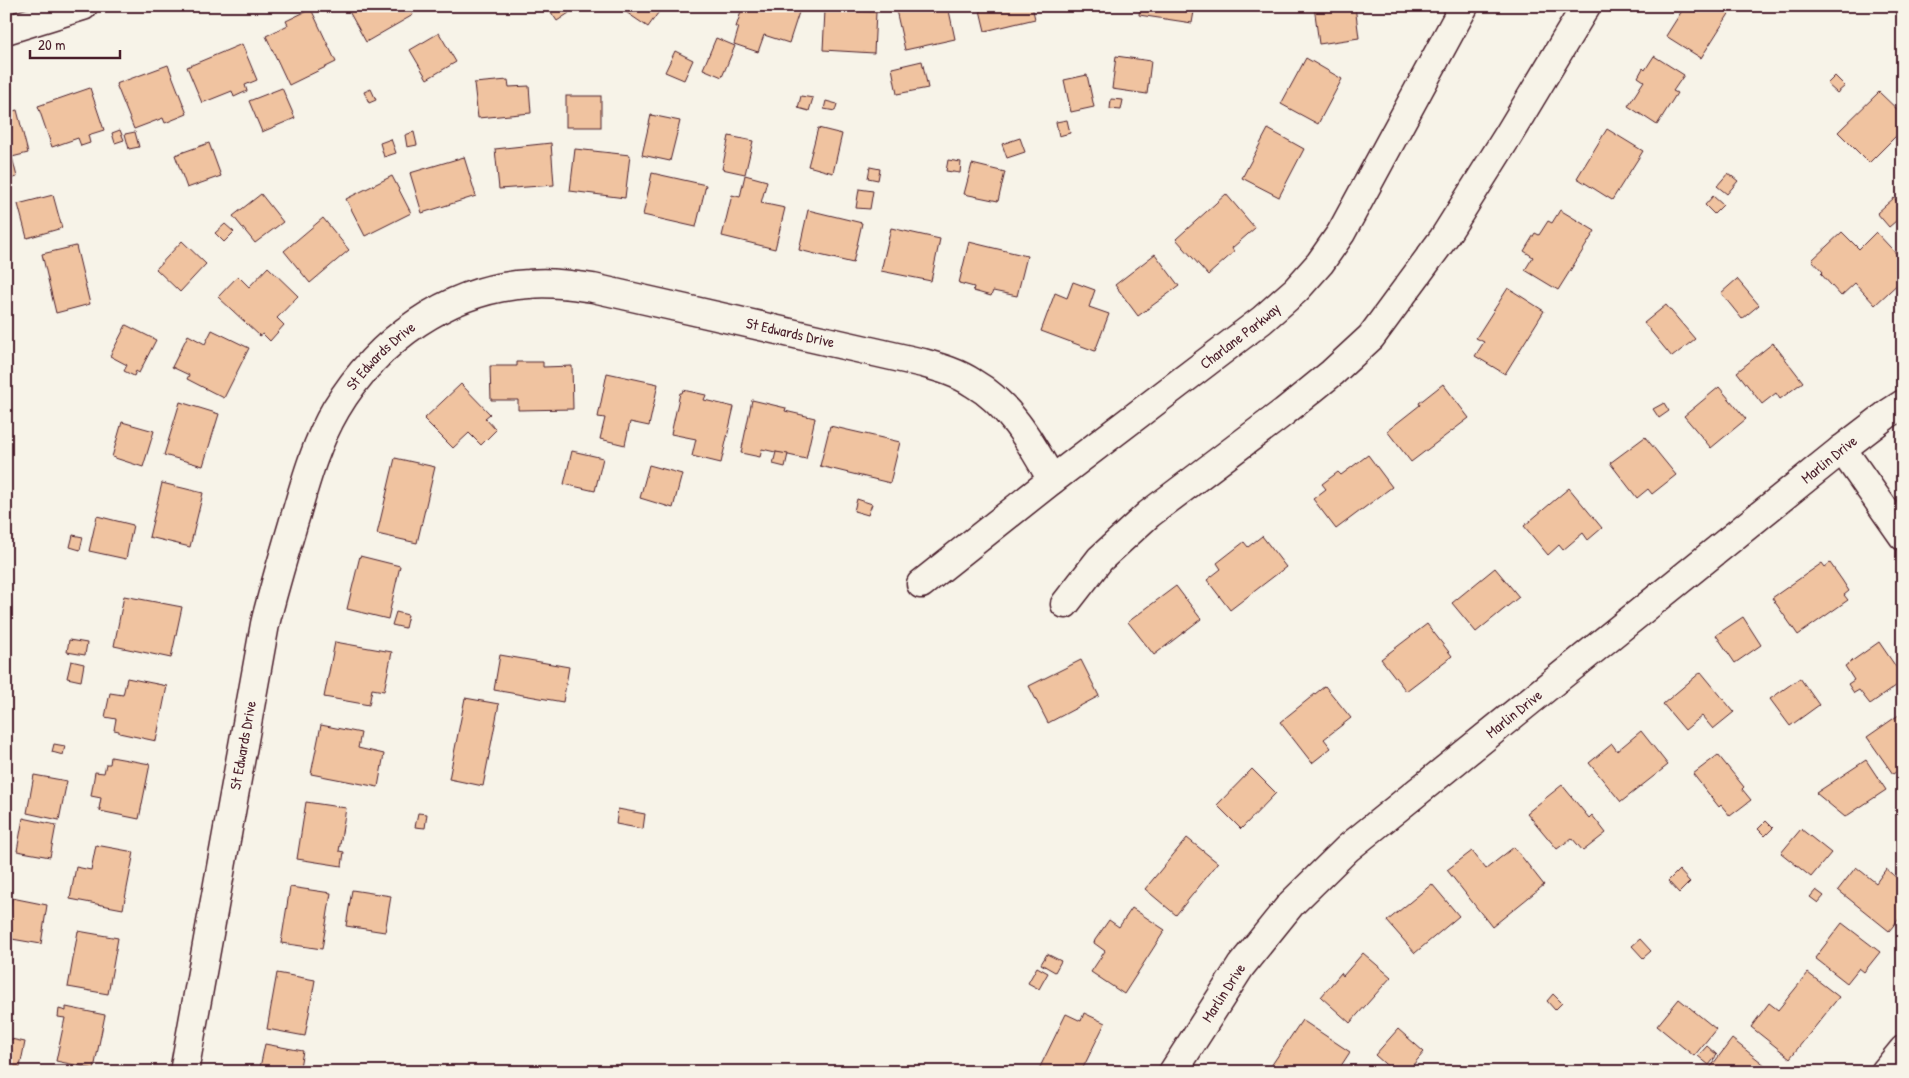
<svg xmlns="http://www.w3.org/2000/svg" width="1909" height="1078" viewBox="0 0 1909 1078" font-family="'Patrick Hand',sans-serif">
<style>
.building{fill:#f0c3a0;stroke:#4a1f2b}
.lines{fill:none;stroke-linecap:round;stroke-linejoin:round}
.minor-casing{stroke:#4a1f2b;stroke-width:31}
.minor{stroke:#f7f3e8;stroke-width:28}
.labels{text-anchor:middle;stroke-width:4;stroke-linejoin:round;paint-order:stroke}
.street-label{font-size:15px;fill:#4a1f2b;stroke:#f7f3e8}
</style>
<rect width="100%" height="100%" fill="#f7f3e8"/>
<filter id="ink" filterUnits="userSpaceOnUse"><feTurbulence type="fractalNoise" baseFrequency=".02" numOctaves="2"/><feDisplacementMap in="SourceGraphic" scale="10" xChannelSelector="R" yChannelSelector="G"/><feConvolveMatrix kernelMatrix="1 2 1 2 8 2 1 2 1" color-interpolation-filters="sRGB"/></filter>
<g filter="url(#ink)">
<!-- building -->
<g class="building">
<polygon points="346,6 408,6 413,15 366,42"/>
<polygon points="547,6 565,6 569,13 557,21"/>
<polygon points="617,6 663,6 648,27"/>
<polygon points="743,6 801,6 789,43 764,35 758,52 734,44 739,27 736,27"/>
<polygon points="915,6 948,6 955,39 905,50 896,10"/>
<polygon points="979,6 1032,6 1035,19 985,31"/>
<polygon points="1140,6 1195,6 1192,23 1139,15"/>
<polygon points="1243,6 1273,6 1272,10"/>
<polygon points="1314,6 1355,6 1359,38 1319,44"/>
<polygon points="1685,6 1728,6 1732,9 1701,58 1666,36"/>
<polygon points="311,9 336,62 289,85 266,36 288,25 286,21"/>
<polygon points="825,10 876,12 874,53 823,50"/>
<polygon points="439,33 456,62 427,79 410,50"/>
<polygon points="716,38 735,46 722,77 703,69"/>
<polygon points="242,44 257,80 245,85 247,91 234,97 232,91 202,103 187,67"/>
<polygon points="675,51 693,60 684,80 665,72"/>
<polygon points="1116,56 1151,61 1147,94 1112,89"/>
<polygon points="1654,56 1684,75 1673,91 1677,93 1657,125 1628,106 1644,81 1638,77 1643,68 1645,70"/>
<polygon points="1306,58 1342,79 1318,124 1281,104"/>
<polygon points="922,61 928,88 897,94 892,68"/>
<polygon points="168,65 187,114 165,123 163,118 134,129 116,84"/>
<polygon points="1087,75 1094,107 1071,112 1064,80"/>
<polygon points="1835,76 1845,86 1837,93 1827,84"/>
<polygon points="508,80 509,87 529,86 531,113 478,118 474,83"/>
<polygon points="90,88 104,130 88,135 90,143 81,146 78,138 52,147 38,106"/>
<polygon points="282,88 295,118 262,132 249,101"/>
<polygon points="371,89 376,100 369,103 364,92"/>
<polygon points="1879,92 1903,115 1903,129 1869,163 1838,132"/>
<rect x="566" y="96" width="35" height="31"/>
<polygon points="801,96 813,98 809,111 798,108"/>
<polygon points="1111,99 1123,100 1121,110 1110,109"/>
<polygon points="826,101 837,104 835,111 824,109"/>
<polygon points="17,110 28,153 12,157 17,177 6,180 6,113"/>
<polygon points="651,115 680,121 670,161 642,155"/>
<polygon points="1067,120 1070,133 1059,136 1056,122"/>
<polygon points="818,128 842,134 833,173 808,166"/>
<polygon points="1268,129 1304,149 1279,197 1242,178"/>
<polygon points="1607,129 1643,151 1612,200 1577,178"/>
<polygon points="120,130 124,140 115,143 112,133"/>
<polygon points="135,132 139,147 129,149 125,134"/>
<polygon points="414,132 417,145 407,147 405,135"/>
<polygon points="729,136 753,141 745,174 722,169"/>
<polygon points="1020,138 1025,152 1007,158 1002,144"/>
<polygon points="391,139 396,153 384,157 380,143"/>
<polygon points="209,143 221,176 187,188 175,155"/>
<polygon points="551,143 554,185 499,189 495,149"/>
<polygon points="575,149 630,155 625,198 570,191"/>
<polygon points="464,157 476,196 422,213 410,173"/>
<polygon points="948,160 961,162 960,173 946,171"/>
<polygon points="972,164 1005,172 998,201 964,194"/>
<polygon points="870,167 880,169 878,180 868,178"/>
<polygon points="652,173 706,185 696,227 643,215"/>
<polygon points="1728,173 1738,181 1727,194 1717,186"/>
<polygon points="745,175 767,181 761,203 785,208 775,249 722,236 732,195 740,197"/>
<polygon points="392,176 411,213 365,236 346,199"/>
<polygon points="859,189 873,191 870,209 856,208"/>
<polygon points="261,194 283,222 255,243 233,216"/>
<polygon points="1226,194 1255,228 1232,248 1234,252 1208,275 1176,239"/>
<polygon points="53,195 62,228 27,238 18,204"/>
<polygon points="1713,196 1723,205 1714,214 1705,205"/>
<polygon points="1894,198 1903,208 1903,215 1889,227 1877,213"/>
<polygon points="808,210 862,223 853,263 799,250"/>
<polygon points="1560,210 1595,231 1558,290 1525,270 1533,257 1524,251 1535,233 1539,235 1548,221 1552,223"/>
<polygon points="323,218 349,250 310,283 284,251"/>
<polygon points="225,224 234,232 224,242 215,233"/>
<polygon points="891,228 940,239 931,281 881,271"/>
<polygon points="1842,232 1859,249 1876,232 1903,261 1903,279 1875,305 1855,283 1841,296 1821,274 1823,272 1812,260"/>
<polygon points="182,241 206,264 180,292 156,269"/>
<polygon points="969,242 1027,256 1017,296 993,291 991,296 977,292 973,291 974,287 959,283"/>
<polygon points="76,246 90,304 56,313 42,254"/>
<polygon points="1155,254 1179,286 1138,316 1115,285"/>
<polygon points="268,267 298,296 277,318 284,325 270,341 263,334 260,336 218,297 238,276 249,287"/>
<polygon points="1737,279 1759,305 1742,319 1721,293"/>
<polygon points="1073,282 1095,290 1089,307 1109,314 1095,351 1041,331 1055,293 1067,298"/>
<polygon points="1508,288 1544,311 1505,374 1475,356 1484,342 1476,338"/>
<polygon points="1666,305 1695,339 1672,357 1644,323"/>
<polygon points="126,325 156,340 139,373 136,371 134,376 124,371 127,365 110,356"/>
<polygon points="212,330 249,348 224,398 187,379 189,375 172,367 188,335 205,344"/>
<polygon points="1773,343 1803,382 1780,399 1776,393 1762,404 1737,372"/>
<polygon points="517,362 543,362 543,367 572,366 573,409 518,410 518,400 491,400 490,366 517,366"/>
<polygon points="607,373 658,384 649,426 630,422 625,445 600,439 605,418 598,417"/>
<polygon points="461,384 490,414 485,418 496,430 481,445 469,433 453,448 424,419"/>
<polygon points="1443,384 1469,418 1411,462 1387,431 1420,405 1419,403"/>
<polygon points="1719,387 1746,419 1711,448 1684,416"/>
<polygon points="683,390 706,395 704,400 734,407 721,463 692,456 696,439 671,434 680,393 682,393"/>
<polygon points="752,400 786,408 785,411 815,418 806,459 762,449 760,457 741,453"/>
<polygon points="180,402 219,414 203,466 164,455"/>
<polygon points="1664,403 1669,411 1659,418 1653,409"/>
<polygon points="122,422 154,431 143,467 112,457"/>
<polygon points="830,426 900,442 890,483 820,466"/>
<polygon points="1645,437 1676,475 1652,494 1648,489 1637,498 1610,463"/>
<polygon points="572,451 603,458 595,491 564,484"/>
<polygon points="776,452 788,454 785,467 773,464"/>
<polygon points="1368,455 1392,487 1336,529 1313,499 1326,489 1322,484 1338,472 1341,475"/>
<polygon points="395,458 435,467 417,543 377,534"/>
<polygon points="649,465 682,474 673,508 640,498"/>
<polygon points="162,483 203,493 190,547 149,537"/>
<polygon points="1569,488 1602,528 1588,540 1583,533 1563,550 1559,545 1548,555 1524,526"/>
<polygon points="857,499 872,504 868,515 854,511"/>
<polygon points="97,516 133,525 126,559 89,551"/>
<polygon points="73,535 83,537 80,550 70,547"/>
<polygon points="1262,536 1286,567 1230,610 1207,580 1221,569 1217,563 1244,542 1248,547"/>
<polygon points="360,556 400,566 388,619 347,609"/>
<polygon points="1822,563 1825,567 1830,563 1842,580 1849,591 1844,595 1848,600 1798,635 1772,598"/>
<polygon points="1495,568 1519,597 1476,632 1452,603"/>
<polygon points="1176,586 1201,619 1154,655 1128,622"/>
<polygon points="124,596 182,607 171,658 114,646"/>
<polygon points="396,612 408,615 405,628 392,625"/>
<polygon points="1743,617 1761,645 1735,663 1716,635"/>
<polygon points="1427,624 1452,656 1406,691 1381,659"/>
<polygon points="69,640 87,643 85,655 67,652"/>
<polygon points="335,642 392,652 384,691 372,689 369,705 324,697"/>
<polygon points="1879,642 1903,677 1903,681 1870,704 1859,690 1854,693 1848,684 1854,680 1845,666"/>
<polygon points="500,655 569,667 563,702 494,690"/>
<polygon points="1081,660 1099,696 1048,723 1029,686"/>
<polygon points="71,661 84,664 81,681 67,678"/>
<polygon points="1701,672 1734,712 1713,729 1702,716 1685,730 1663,704"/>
<polygon points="127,678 167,686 156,741 119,733 119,731 114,730 116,719 105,717 110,693 123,695"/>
<polygon points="1800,678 1819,705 1790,726 1770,699"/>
<polygon points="1325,686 1351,718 1324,739 1331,748 1312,763 1280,722"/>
<polygon points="465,698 499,704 483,786 449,779"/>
<polygon points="1903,712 1903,767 1893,774 1867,737"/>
<polygon points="321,725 361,733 358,748 384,754 378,787 311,774"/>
<polygon points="1641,731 1668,765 1621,802 1589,763 1612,744 1617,751"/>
<polygon points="54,744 65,746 63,755 52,752"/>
<polygon points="1718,755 1744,787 1742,789 1751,800 1730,816 1721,805 1719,807 1693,774"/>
<polygon points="111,757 150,764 139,819 100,811 101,809 99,809 101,798 91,796 95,772 104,773 106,764 110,764"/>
<polygon points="1866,760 1886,790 1845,817 1816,793"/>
<polygon points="1252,769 1276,793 1241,829 1217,805"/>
<polygon points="34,775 67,781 59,820 27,813"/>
<polygon points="1562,785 1589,818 1592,815 1606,833 1583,851 1572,838 1557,849 1527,813"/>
<polygon points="306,802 346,808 339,851 344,852 342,866 297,859"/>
<polygon points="618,809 645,814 643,829 616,824"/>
<polygon points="418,813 427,814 425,828 415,827"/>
<polygon points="23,818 56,825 50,857 17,851"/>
<polygon points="1766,821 1773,828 1765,836 1758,829"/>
<polygon points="1801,829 1831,853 1811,877 1781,853"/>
<polygon points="1187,838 1218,863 1176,915 1145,889"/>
<polygon points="96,845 134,852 123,909 70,899 76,867 91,870"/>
<polygon points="1514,847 1544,885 1492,927 1447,870 1472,851 1486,869"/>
<polygon points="1856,867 1876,883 1886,869 1903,883 1903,914 1889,931 1838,890"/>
<polygon points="1679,870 1690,882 1679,893 1668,881"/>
<polygon points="1432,884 1459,916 1415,953 1387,921"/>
<polygon points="290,887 331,893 322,949 281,943"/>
<polygon points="352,890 391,896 385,932 346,926"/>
<polygon points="1816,890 1824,896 1818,903 1810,897"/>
<polygon points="12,898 47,905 41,944 6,938"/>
<polygon points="1132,908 1165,930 1124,994 1091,972 1105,951 1094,943 1095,940 1109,920 1119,927"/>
<polygon points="1842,923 1880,952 1864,972 1859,968 1847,983 1815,958"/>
<polygon points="78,931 118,938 108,994 68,987"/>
<polygon points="1640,939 1651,951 1643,958 1632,946"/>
<polygon points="1363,953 1391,977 1350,1023 1321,997 1341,973 1343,976"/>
<polygon points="1047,954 1061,961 1055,972 1041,964"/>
<polygon points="1037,967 1048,973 1039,989 1028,983"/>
<polygon points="277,973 315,980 305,1036 267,1029"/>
<polygon points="1808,973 1839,997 1790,1058 1751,1027 1769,1003 1778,1010"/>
<polygon points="1553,994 1562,1003 1555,1010 1547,1001"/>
<polygon points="1679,999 1716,1029 1694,1056 1657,1026"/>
<polygon points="66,1007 105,1015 94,1069 56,1061 65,1018 58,1017 59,1009 66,1011"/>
<polygon points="1084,1013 1105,1023 1081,1072 1045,1072 1039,1069 1066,1014 1081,1021"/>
<polygon points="1302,1020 1350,1052 1337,1072 1267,1072"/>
<polygon points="1398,1029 1424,1052 1407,1072 1394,1072 1375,1055"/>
<polygon points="6,1038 25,1042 19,1072 6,1072"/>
<polygon points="1732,1039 1771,1070 1773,1072 1707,1072"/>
<polygon points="265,1044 303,1051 299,1072 259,1072"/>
<polygon points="1707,1046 1717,1055 1709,1065 1698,1056"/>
</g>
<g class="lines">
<defs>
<g id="minor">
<polyline points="6,30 83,6"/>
<polyline points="1842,449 1903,536"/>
<path id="s1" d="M921,584l131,-104 210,-160 34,-30 24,-27 21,-30 123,-227"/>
<polyline points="1065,604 1100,559 1149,514 1284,412 1332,373 1371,337 1443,239 1509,134 1586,6"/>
<path id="s2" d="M184,1072l81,-448c9,-37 20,-73 31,-110 10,-35 21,-73 40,-105 41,-68 112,-121 193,-125 22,-2 43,1 64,4l330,75c18,5 35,10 50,20 37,21 59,62 79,97"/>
<path id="s3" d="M1173,1072l68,-106 50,-62 57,-56 494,-399 47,-36 14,-9"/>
<polyline points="1885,1072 1903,1050"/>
</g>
</defs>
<!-- minor casing -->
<use href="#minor" class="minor-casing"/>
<!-- minor -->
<use href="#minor" class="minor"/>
</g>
</g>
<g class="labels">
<!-- street labels -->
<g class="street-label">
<text dy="5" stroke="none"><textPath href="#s2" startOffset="1188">St Edwards Drive</textPath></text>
<text dy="5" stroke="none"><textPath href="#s1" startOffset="404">Charlane Parkway</textPath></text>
<text dy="5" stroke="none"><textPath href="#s2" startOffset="752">St Edwards Drive</textPath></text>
<text dy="5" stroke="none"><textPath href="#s3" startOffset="904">Marlin Drive</textPath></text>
<text dy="5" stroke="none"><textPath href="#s3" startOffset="499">Marlin Drive</textPath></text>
<text dy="5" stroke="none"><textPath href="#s2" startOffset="332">St Edwards Drive</textPath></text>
<text dy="5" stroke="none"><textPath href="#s3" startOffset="94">Marlin Drive</textPath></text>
</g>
</g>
<!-- margin -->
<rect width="1909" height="1078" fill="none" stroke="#f7f3e8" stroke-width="25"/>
<rect x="12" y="12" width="1884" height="1053" fill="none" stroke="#4a1f2b" stroke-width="2" filter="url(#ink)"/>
<!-- scale -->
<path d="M30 50v8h90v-8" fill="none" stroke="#4a1f2b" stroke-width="2.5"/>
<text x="38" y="50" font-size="15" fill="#4a1f2b" stroke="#f7f3e8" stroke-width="4" paint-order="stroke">20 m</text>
</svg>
